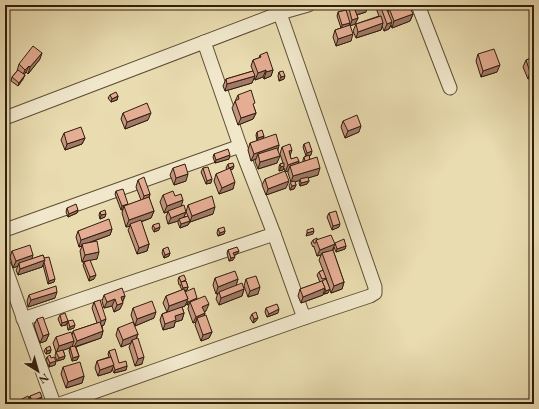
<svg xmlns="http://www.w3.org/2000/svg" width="539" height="409" viewBox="0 0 539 409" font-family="'EB Garamond',serif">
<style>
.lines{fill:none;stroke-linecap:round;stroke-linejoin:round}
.minor-casing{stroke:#5e4e35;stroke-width:15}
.minor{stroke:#f1e8cc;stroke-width:13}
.wall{fill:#c5957f;stroke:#301e0c}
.shaded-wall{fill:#a07968;stroke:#301e0c}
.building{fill:#e5ad94;stroke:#301e0c}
</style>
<rect width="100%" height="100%" fill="#e9dcb0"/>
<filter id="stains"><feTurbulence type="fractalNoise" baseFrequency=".005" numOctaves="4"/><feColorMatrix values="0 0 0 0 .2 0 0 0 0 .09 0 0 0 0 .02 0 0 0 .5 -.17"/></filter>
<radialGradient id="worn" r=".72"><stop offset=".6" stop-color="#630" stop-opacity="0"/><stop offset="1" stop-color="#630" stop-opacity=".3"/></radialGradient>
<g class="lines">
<defs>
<g id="minor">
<polyline points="418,5 450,88"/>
<polyline points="204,42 240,146 274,234 304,318"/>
<polyline points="5,118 280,13 308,5"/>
<polyline points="5,230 240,146"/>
<polyline points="5,267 54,404"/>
<polyline points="23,319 274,234"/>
<polyline points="60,404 304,318 370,296 375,293 375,287 277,5"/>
</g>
</defs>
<!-- minor casing -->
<use href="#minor" class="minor-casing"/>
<!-- minor -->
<use href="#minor" class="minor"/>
</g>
<!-- wall -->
<g class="wall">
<polygon points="348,5 366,12 357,15 358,18 355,24 350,26 351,41 336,46 333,37 335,30 341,28 337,16 338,12 346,10"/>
<polygon points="377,5 385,5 388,12 389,8 413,14 410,21 392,28 391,25 389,29 384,31 382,26 381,30 356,38 353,31 356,24 379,16 376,8"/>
<polygon points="478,54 497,72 481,77 476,61"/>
<polygon points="260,55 273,70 271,76 264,79 263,77 255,80 254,77 252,83 225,91 223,86 226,79 253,71 251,66 253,60 259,58"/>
<polygon points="534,57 534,76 528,79 523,67 526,60"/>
<polygon points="40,59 28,74 26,72 24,75 23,79 18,86 11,81 12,77 17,71 19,64"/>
<polygon points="279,72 284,79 279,81 278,76"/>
<polygon points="110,95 118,96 117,100 111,102 108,98"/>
<polygon points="238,95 254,107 256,113 253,119 238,125 232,108"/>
<polygon points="123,113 148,120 125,129 121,119"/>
<polygon points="343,121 359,132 345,138 341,127"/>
<polygon points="257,132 264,136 263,138 279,145 278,149 277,163 258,169 255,161 256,159 251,161 248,150 250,143 257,141 256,135"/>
<polygon points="64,133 85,138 82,144 65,150 61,140"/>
<polygon points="304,144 311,155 309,156 310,160 318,175 308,178 309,181 307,184 300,186 299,183 300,180 295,182 296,185 294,189 290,190 289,185 291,182 288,173 288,171 285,172 284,168 283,170 279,171 279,167 280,164 283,163 280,154 282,147 290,155 291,159 299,161 298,164 303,162 303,160 304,157 306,156 303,147"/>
<polygon points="214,154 229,159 215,163 213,157"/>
<polygon points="228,164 233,169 230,170 233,189 219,194 214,181 216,174 227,170 226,168"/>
<polygon points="173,168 186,181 174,185 170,175"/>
<polygon points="203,168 211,183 206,184 201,172"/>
<polygon points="265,179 286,188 266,195 262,185"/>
<polygon points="138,180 150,194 149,198 154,211 151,218 141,222 149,244 147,251 137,254 128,230 130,226 126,227 122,213 123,209 121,210 115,194 116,191 128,205 141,200 136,187"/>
<polygon points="163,195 175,196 186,212 184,217 188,216 186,212 188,205 213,214 190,222 188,225 180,228 178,223 178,221 168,224 166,217 168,212 164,213 160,202"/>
<polygon points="67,208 78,210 77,213 68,217 66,212"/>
<polygon points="100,212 105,217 100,219 99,215"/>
<polygon points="329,213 339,227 332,230 327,217"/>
<polygon points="153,225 159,230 154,232 152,228"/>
<polygon points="112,229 110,235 91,242 97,259 90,260 94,279 89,281 83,265 84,262 86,261 82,262 80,251 82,246 79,247 76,237 78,231"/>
<polygon points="218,229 225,231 224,234 218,236 217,233"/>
<polygon points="313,240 334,243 346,246 345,249 336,252 334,247 333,250 344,282 342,289 331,293 326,278 328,293 324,294 324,292 323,295 301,303 298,296 300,289 320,282 317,275 319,272 323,270 319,260 321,255 317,256 314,247 314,246 313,247 311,243"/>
<polygon points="163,249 170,253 169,256 164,258 162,253"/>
<polygon points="228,250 239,251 237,254 234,256 233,260 229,261 227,253"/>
<polygon points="12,251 32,259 43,255 54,282 48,284 43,265 42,267 18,275 16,270 18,266 13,268 10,257"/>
<polygon points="179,277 186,281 188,287 187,290 185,291 197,300 206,311 204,312 205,313 204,316 212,332 209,338 201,341 195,325 196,322 193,323 188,309 189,304 187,305 186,304 185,306 182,307 184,313 182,320 175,322 174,327 163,330 160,320 162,314 167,312 163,303 166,296 182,290 180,286 181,285 179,285 178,280"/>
<polygon points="215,278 238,279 236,285 244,289 242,296 219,305 216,299 218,293 216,294 213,285"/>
<polygon points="246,279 258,294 248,297 244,286"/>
<polygon points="29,295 55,298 28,307 27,301"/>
<polygon points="104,295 125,296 120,309 114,312 112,306 104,308 102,301"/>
<polygon points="94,302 104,325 102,326 103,331 101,338 76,347 79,356 77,360 72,361 69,351 70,348 63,350 65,356 64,359 57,361 55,356 56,352 53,343 56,337 72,335 73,331 97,323 92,308"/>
<polygon points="133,308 154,318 135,326 131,315"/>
<polygon points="266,308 278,313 267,317 265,312"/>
<polygon points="252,314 256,321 253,323 250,318"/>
<polygon points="60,315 66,325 61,326 58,319"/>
<polygon points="37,319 49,334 46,341 40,343 34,325"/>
<polygon points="68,321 74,328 68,330 67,325"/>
<polygon points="118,328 138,334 136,339 142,364 135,366 129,347 131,343 121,347 116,335"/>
<polygon points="46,348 51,350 50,353 46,354 44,351"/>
<polygon points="109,351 119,363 127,366 126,370 114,373 112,369 111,372 98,376 95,368 97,361 109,357 108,354"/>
<polygon points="47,357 56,361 55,365 49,367 46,360"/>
<polygon points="63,367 84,376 82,383 66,388 61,374"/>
<polygon points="30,396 42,397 40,400 31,404 30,402 29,404 17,404 18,401 29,399"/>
</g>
<!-- shaded-wall -->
<g class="shaded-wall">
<polygon points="368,5 366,12 353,16 355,10"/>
<polygon points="413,14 410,21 392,28 394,21"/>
<polygon points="358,18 355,24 350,26 352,20"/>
<polygon points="392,22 389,29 384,31 387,24"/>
<polygon points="350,23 348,27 341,29 342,25"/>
<polygon points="383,23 381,30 356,38 358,32"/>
<polygon points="353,34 351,41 336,46 338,39"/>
<polygon points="42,53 40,59 28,74 30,67"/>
<polygon points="500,65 497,72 481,77 483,71"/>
<polygon points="29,66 26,72 22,77 25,70"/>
<polygon points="266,70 263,77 255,80 258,73"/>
<polygon points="273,70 271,76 264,79 266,72"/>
<polygon points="534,70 534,76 528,79 530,72"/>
<polygon points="25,75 23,79 18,86 19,83"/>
<polygon points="255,76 252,83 225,91 227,84"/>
<polygon points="285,76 284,79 279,81 281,77"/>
<polygon points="118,96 117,100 111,102 112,99"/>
<polygon points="151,113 148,120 125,129 127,122"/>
<polygon points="256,113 253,119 238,125 241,118"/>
<polygon points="361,126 359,132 345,138 348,131"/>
<polygon points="264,136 262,140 257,141 258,138"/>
<polygon points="85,138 82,144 65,150 67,144"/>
<polygon points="279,145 277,152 258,154 256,159 251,161 254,154"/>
<polygon points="292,150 290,156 289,151"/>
<polygon points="312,151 311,155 306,157 307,153"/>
<polygon points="230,155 229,159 215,163 216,160"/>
<polygon points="280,156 277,163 258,169 260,162"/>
<polygon points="299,161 296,168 290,166 288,171 285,172 288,165"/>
<polygon points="8,166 6,173 5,173 5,167"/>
<polygon points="234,166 233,169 227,171 229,168"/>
<polygon points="284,166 283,170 279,171 281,167"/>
<polygon points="320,168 318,175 291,183 293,176"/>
<polygon points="188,174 186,181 174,185 176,178"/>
<polygon points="212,179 211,183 206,184 207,181"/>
<polygon points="289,181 286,188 266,195 268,189"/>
<polygon points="309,181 307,184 300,186 301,183"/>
<polygon points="235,182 233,189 219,194 222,188"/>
<polygon points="296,185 294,189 290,190 292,186"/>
<polygon points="150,194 148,201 142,203 144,196"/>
<polygon points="183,200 181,207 164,213 167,206"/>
<polygon points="128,204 124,206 123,209 121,210 122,206"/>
<polygon points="215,207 213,214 190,222 192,216"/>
<polygon points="78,210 77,213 68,217 69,214"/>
<polygon points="154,211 151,218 131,225 130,224 130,226 126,227 129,220"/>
<polygon points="186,212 183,219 179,219 178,221 168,224 171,218"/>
<polygon points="106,214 105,217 100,219 101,215"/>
<polygon points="190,221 188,225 180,228 181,224"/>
<polygon points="340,224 339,227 332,230 333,226"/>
<polygon points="160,227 159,230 154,232 155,229"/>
<polygon points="112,229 110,235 82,245 82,244 82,246 79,247 81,240"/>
<polygon points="225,231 224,234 218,236 220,233"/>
<polygon points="314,231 313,234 306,236 307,233"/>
<polygon points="149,244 147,251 137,254 139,248"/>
<polygon points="335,244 332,251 322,253 321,255 317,256 320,250"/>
<polygon points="346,246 345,249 336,252 337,249"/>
<polygon points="239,251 237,254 232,256 233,253"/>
<polygon points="99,252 97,259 82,262 85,255"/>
<polygon points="170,253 169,256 164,258 165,255"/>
<polygon points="33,255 31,262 19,263 18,266 13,268 16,261"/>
<polygon points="235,257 233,260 229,261 231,258"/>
<polygon points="45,260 42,267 18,275 20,269"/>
<polygon points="96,275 94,279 89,281 90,277"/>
<polygon points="55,279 54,282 48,284 49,281"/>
<polygon points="238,279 236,286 216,294 218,287"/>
<polygon points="344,282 342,289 331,293 334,286"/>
<polygon points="188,287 187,290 182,292 183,288"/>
<polygon points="260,287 258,294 248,297 250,291"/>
<polygon points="325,288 323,295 301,303 303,297"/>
<polygon points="244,289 242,296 219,305 221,298"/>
<polygon points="330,289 328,293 324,294 326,291"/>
<polygon points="57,292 55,298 28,307 31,300"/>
<polygon points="7,294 5,300 5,295"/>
<polygon points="125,296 122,302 121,297"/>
<polygon points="197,298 196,302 190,302 189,304 187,305 188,302"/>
<polygon points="115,299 112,306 104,308 107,302"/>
<polygon points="188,299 185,306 167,313 169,306"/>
<polygon points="123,303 120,309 114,312 117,305"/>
<polygon points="209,304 206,311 200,313 202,307"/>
<polygon points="279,309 278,313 267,317 269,314"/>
<polygon points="156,312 154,318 135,326 137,319"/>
<polygon points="184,313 182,320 175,322 174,327 163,330 165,324 175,316"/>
<polygon points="205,313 202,320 197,318 196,322 193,323 196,317"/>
<polygon points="258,318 256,321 253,323 254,319"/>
<polygon points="106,319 104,325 99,327 101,321"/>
<polygon points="68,321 66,325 61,326 62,323"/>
<polygon points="75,325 74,328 68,330 70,327"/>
<polygon points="103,331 101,338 74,347 77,341"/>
<polygon points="212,332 209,338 201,341 203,335"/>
<polygon points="49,334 46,341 40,343 43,336"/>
<polygon points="138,334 135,341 132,340 131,343 121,347 123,340"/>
<polygon points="74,341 72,347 56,353 59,346"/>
<polygon points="51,350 50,353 46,354 47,351"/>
<polygon points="65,356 64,359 57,361 59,358"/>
<polygon points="79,356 77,360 72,361 73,358"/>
<polygon points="144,357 142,364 135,366 138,359"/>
<polygon points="56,361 55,365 49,367 50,363"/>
<polygon points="114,365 111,372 98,376 100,370"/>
<polygon points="127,366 126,370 114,373 115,370"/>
<polygon points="84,376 82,383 66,388 68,382"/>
<polygon points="42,397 40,400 31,404 32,401"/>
<polygon points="30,401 29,404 24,404"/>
</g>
<!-- building -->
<g class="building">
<polygon points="348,5 368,5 355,10 358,18 352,20"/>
<polygon points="380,5 385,5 392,22 387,24"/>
<polygon points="397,5 409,5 413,14 394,21 389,8"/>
<polygon points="346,10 350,23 342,25 338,12"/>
<polygon points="381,16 383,23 358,32 356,24"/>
<polygon points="350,25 353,34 338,39 335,30"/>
<polygon points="33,46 42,53 30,67 29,66 25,70 19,64"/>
<polygon points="494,49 500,65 483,71 478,54"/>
<polygon points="267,52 273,70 266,72 266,70 258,73 253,60 261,57 260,55"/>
<polygon points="534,57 534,70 530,72 526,60"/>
<polygon points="18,70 25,75 19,83 12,77"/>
<polygon points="253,71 255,76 227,84 226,79"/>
<polygon points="283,71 285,76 281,77 279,72"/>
<polygon points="251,90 255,103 253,104 256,113 241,118 235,101 239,99 238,95"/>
<polygon points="116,92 118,96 112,99 110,95"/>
<polygon points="147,103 151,113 127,122 123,113"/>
<polygon points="357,115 361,126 348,131 343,121"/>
<polygon points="81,127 85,138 67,144 64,133"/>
<polygon points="262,130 264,136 258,138 257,132"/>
<polygon points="276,134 279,145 254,154 250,143"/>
<polygon points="309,142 312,151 307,153 304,144"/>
<polygon points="290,144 292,150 289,151 291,159 297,157 299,161 288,165 282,147"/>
<polygon points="277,148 280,156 260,162 258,154"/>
<polygon points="228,149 230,155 216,160 214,154"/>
<polygon points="309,155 310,160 305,161 304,157"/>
<polygon points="5,157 8,166 5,167"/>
<polygon points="317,157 320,168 293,176 290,166"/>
<polygon points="233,163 234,166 229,168 228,164"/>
<polygon points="284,163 284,166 281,167 280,164"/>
<polygon points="185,164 188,174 176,178 173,168"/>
<polygon points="208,167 212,179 207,181 203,168"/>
<polygon points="230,168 235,182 222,188 216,174"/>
<polygon points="285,171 289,181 268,189 265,179"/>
<polygon points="144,177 150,194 144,196 138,180"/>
<polygon points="308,177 309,181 301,183 300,179"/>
<polygon points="295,181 296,185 292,186 290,182"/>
<polygon points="123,189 128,204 122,206 116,191"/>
<polygon points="173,191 175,196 181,194 183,200 167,206 163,195"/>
<polygon points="212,196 215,207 192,216 188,205"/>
<polygon points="149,197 154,211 129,220 124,206"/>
<polygon points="76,204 78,210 69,214 67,208"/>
<polygon points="184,205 186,212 171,218 168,211"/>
<polygon points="105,210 106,214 101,215 100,212"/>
<polygon points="336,211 340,224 333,226 329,213"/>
<polygon points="188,216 190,221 181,224 179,219"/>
<polygon points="109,219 112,229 81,240 78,231"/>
<polygon points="141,220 149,244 139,248 130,224"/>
<polygon points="159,223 160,227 155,229 153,225"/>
<polygon points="224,227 225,231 220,233 218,229"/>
<polygon points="313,228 314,231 307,233 307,230"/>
<polygon points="331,235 335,244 320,250 316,240"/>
<polygon points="317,238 317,240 316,240 316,243 314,243 313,240"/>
<polygon points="344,239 346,246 337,249 335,243"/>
<polygon points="97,241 99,252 85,255 82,244"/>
<polygon points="30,245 33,255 16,261 12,251"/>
<polygon points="168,247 170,253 165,255 163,249"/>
<polygon points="237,247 239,251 233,253 235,257 231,258 228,250"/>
<polygon points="333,250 344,282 334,286 322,253"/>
<polygon points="43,255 45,260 20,269 19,263"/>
<polygon points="49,257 55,279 49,281 44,262 45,260 44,258"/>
<polygon points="90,260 96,275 90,277 84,262"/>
<polygon points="323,270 326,278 322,279 319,272"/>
<polygon points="235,271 238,279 218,287 215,278"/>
<polygon points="184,275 186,280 181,282 179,277"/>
<polygon points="256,276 260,287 250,291 246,279"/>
<polygon points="326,279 330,289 326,291 322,281"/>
<polygon points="186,281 188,287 183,288 181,282"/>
<polygon points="322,281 325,288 303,297 300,289"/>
<polygon points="242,283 244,289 221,298 219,292"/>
<polygon points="56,286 57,292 31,300 29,295"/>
<polygon points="122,288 125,296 121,297 123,303 117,305 115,299 107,302 104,295"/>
<polygon points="194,288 197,298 188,302 187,300 188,299 185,292"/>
<polygon points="5,289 7,294 5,295"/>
<polygon points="184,289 188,299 169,306 166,296"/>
<polygon points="205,296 209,304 202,307 205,313 196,317 190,302"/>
<polygon points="100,300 106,319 101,321 94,302"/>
<polygon points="152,301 156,312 137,319 133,308"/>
<polygon points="277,304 279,309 269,314 266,308"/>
<polygon points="182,307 184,313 175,316 176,320 165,324 162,314"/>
<polygon points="256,312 258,318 254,319 252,314"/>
<polygon points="65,313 68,321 62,323 60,315"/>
<polygon points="206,315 212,332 203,335 197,318"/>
<polygon points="43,317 49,334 43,336 37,319"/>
<polygon points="73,320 75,325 70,327 68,321"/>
<polygon points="5,322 7,329 5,329"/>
<polygon points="100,322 103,331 77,341 73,331"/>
<polygon points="133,322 138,334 123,340 118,328"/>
<polygon points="71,332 74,341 59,346 56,337"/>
<polygon points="138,338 144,357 138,359 132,340"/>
<polygon points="50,346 51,350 47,351 46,348"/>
<polygon points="75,346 79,356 73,358 70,347"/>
<polygon points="115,349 119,363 126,361 127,366 115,370 109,351"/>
<polygon points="63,350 65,356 59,358 56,352"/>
<polygon points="50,355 51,358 54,357 56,361 50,363 47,357"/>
<polygon points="111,357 114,365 100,370 97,361"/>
<polygon points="80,362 84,376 68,382 63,367"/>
<polygon points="40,392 42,397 32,401 30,396"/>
<polygon points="28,396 30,401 24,404 19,404 18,401"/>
</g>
<!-- margin -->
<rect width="539" height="409" fill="none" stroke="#e9dcb0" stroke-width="20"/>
<rect x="6" y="6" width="527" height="397" fill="none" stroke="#301e0c" stroke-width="2"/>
<rect x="10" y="10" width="519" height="389" fill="none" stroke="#301e0c"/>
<!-- north arrow -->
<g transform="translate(38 371) rotate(143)" stroke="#f1e8cc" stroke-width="3" paint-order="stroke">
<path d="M0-3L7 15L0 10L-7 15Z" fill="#301e0c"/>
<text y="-6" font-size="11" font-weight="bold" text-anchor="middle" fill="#301e0c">N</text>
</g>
<rect width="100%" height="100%" filter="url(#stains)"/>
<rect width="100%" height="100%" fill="url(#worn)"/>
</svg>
